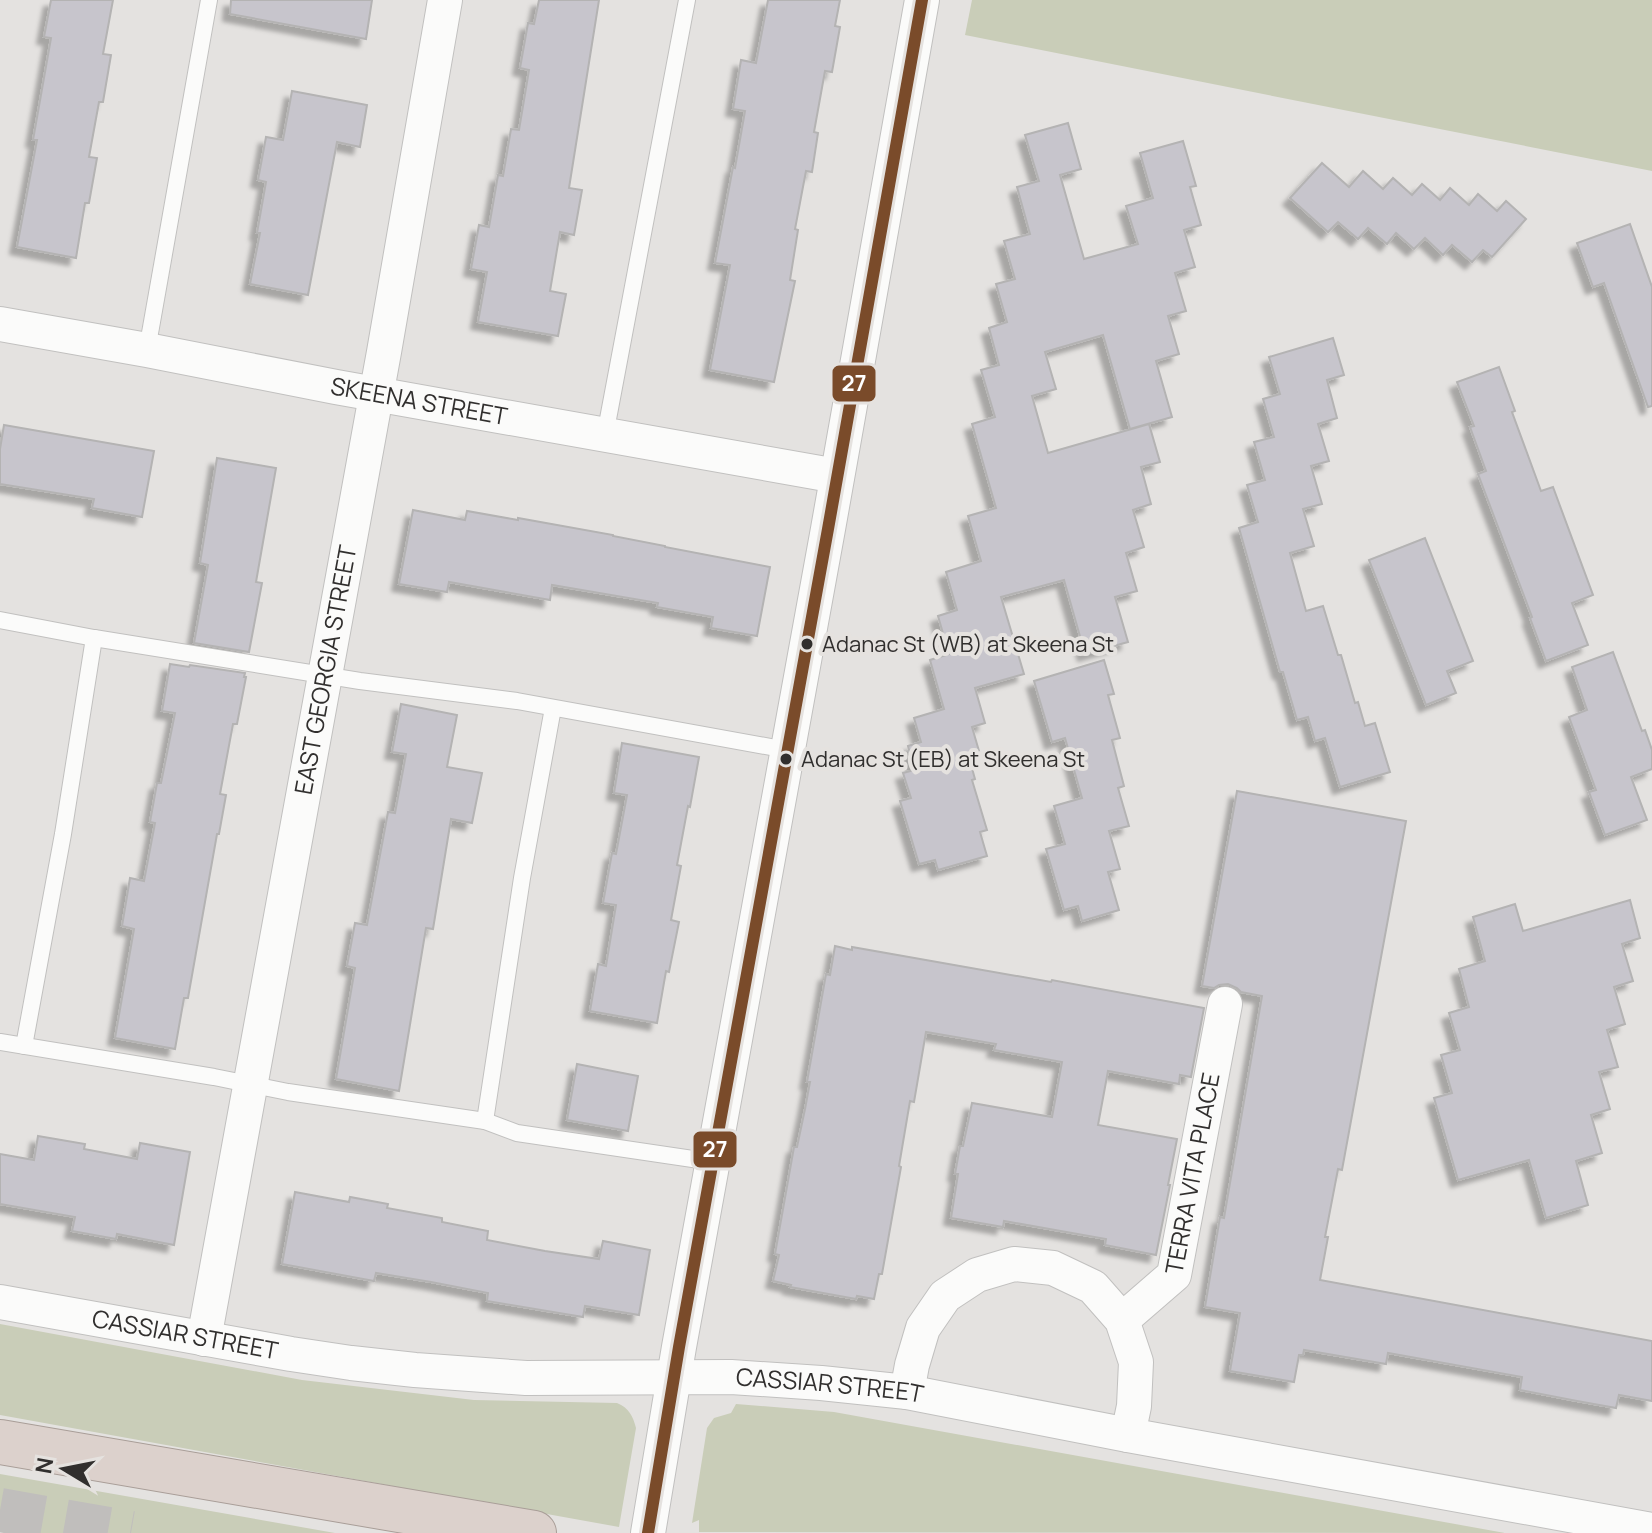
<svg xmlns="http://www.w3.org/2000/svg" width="1652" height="1533" viewBox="0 0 1652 1533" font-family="Manrope,sans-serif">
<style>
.green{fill:#c9cdb8}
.building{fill:#c7c5cc;stroke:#b4b3b3;stroke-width:2;filter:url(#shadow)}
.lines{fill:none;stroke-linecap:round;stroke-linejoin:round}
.motorway-tunnel{stroke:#c0bebc;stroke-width:44;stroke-dasharray:44 22;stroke-linecap:butt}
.service-casing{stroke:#c1c0bf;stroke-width:18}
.minor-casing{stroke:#c1c0bf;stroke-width:36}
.motorway-casing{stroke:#a99e98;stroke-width:46}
.service{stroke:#fbfbfa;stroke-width:16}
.minor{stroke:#fbfbfa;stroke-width:34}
.motorway{stroke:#dcd1cc;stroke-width:44}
.bus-1-casing{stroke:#e5e2df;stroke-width:18}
.bus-1{stroke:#7a4b2a;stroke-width:12}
.bus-dot{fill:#312f2e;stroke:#e5e2df;stroke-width:3}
.labels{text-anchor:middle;stroke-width:8;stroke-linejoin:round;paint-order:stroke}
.bus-label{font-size:22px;fill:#312f2e;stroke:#e5e2df;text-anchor:start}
.street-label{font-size:24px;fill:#312f2e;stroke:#e5e2df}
.line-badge{stroke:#e5e2df;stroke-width:3}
.badge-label{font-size:22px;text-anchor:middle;font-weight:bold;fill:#fff}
</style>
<defs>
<filter id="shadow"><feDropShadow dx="-7" dy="7" stdDeviation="2" flood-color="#0004"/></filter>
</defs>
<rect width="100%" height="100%" fill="#e4e2e0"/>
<!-- green -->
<g class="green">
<polygon points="972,0 1652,0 1652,171 965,35"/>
<path d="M0,1324l302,56 172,20 143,3c12,5 16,13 19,25l-17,99 -619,-112z"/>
<polygon points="736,1404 834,1412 1505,1533 699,1532 699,1520 692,1523 707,1428 714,1418 731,1413"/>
<polygon points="0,1474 335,1533 18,1533 21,1520 0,1515"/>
</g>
<!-- building -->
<g class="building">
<polygon points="51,0 113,0 103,54 111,55 103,102 99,102 89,157 97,158 89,203 85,203 76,258 17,247 37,140 33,140 51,38 44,37"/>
<polygon points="231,0 372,0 366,39 230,14"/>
<polygon points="539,0 599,0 569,188 582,190 574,235 560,232 550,291 566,294 558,336 478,322 487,272 471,269 479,225 489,227 498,175 503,176 511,129 519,130 529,70 520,68 528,23 534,24"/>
<polygon points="768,0 840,0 835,26 840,27 832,72 825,71 814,132 818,133 812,172 806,171 795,229 798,230 790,280 795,281 774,382 710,370 730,265 715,263 733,167 735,168 745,111 733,109 741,60 756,63"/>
<polygon points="292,91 367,105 360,147 337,142 308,295 250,284 260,233 257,233 266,182 258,180 266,137 283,140"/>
<polygon points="1068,123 1081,169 1060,175 1084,259 1138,244 1126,206 1153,198 1140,153 1183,141 1196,186 1190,187 1201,225 1184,230 1195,267 1175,273 1186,311 1168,316 1179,354 1156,361 1172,417 1130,429 1103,335 1045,352 1056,389 1032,396 1048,453 1149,424 1160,462 1141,467 1151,504 1133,510 1144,547 1126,553 1137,591 1115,597 1128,642 1085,654 1064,580 1001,597 1024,674 975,688 985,723 972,727 979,751 968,754 975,779 972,780 987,830 980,832 987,856 938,870 935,860 919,864 900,801 911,798 903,773 914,770 908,746 921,742 914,718 944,709 930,660 949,654 938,616 957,610 946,572 981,561 968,516 996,508 972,424 995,417 981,370 999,365 989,328 1007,322 996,284 1015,279 1004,241 1030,234 1017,187 1039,181 1025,135"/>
<polygon points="1322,163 1349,187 1363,171 1383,189 1393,178 1412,195 1422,184 1440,200 1450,188 1469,205 1478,194 1497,211 1506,201 1526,219 1492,257 1483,250 1472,262 1452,245 1443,255 1425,238 1414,249 1396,233 1387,244 1368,228 1358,239 1338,222 1328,232 1290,198"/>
<polygon points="1630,224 1652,287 1652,406 1648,407 1604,283 1593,287 1577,243"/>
<polygon points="1333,338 1344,375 1327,380 1337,418 1318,424 1329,461 1311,466 1322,504 1303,509 1314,546 1290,553 1306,611 1323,606 1338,655 1341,655 1355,703 1358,702 1365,726 1375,723 1390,772 1340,787 1325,738 1315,741 1308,717 1297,720 1283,672 1280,672 1239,528 1258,522 1247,485 1265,480 1254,442 1274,437 1263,399 1280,394 1269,357"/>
<polygon points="1499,367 1515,411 1512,412 1541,491 1553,487 1593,595 1572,603 1588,645 1546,661 1530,618 1532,617 1478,474 1486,471 1470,427 1474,426 1457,382"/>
<polygon points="4,425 154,451 142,517 92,508 94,499 0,484 0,449"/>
<polygon points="217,458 276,468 256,582 262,583 249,652 194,643 208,565 200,563"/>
<polygon points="413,510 465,520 467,511 518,520 518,518 613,535 613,536 665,546 665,547 770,567 757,636 711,628 713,617 657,607 658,603 552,585 550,600 449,582 447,592 399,584"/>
<polygon points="1425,538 1473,661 1447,671 1456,693 1426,705 1369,560"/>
<polygon points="1613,652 1642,731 1645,730 1652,750 1652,769 1631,777 1647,820 1605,835 1589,792 1596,790 1569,717 1587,710 1572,667"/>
<polygon points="1104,660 1114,694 1108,695 1120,738 1112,740 1124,786 1118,788 1129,826 1109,831 1120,869 1108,872 1119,910 1082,921 1078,906 1064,910 1046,849 1065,844 1054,806 1082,798 1065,738 1052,742 1034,681"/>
<polygon points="170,664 189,667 190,665 245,673 244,677 246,677 237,724 233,724 220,794 226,795 219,834 217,834 188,998 184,998 175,1049 115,1038 134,929 122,926 130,878 144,881 155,823 150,822 157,783 161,783 175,713 162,711"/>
<polygon points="401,704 457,715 447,767 482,773 472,823 451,819 433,929 426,928 399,1091 336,1079 355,968 347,966 355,923 367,925 388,812 395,813 406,754 392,752"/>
<polygon points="622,743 699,757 690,807 688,806 677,865 681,866 671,920 679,922 669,972 666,971 657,1023 590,1011 598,964 606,966 616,905 603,903 612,853 616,854 627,795 614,793"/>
<polygon points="1237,791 1406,821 1342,1170 1338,1169 1325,1237 1328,1237 1320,1280 1652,1341 1652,1401 1619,1395 1616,1408 1577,1401 1520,1390 1522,1377 1388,1353 1386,1364 1304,1350 1303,1355 1299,1355 1294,1382 1230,1371 1240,1313 1205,1307 1220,1217 1224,1218 1262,996 1241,992 1237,988 1228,984 1219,985 1214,988 1202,986"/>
<polygon points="1630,900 1640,938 1622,944 1633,981 1614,987 1625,1024 1607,1030 1618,1067 1599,1072 1610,1109 1591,1115 1602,1153 1576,1161 1588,1205 1546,1218 1529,1160 1458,1180 1434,1098 1452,1093 1441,1055 1460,1050 1449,1013 1469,1007 1459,969 1485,961 1473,917 1515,904 1523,931"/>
<polygon points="835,946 852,950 852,947 1051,982 1052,980 1204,1008 1191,1077 1180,1075 1179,1084 1108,1071 1098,1125 1177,1139 1168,1185 1170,1185 1156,1255 1105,1245 1106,1239 1004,1221 1003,1227 951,1218 958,1174 955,1174 960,1146 963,1146 972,1103 1052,1117 1062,1062 994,1050 996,1044 926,1032 914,1102 910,1101 899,1166 901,1167 882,1274 879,1274 874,1299 857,1296 856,1299 790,1287 791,1285 773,1281 779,1255 775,1254 794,1147 797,1147 805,1109 810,1082 807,1082 826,974 830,975"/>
<polygon points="577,1064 638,1076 628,1131 567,1120"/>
<polygon points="38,1136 85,1144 84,1149 137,1159 140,1143 190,1152 174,1245 117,1234 116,1239 72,1231 75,1217 0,1204 0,1154 34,1160"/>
<polygon points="295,1192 349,1202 350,1197 388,1204 387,1208 442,1218 442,1222 488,1231 487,1240 545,1251 599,1259 603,1241 650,1250 639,1315 585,1306 583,1317 487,1301 488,1293 431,1282 376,1273 374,1281 282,1264"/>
</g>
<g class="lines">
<!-- motorway-tunnel -->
<polyline class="motorway-tunnel" points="0,1510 131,1533"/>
<defs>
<g id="service">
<polyline points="147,350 209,0"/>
<polyline points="605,435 687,0"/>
<polyline points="0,620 94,638 360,681 517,701 787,750"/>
<polyline points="0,1042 214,1077 288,1092 485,1121 517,1133 713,1162"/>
<polyline points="24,1046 63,834 94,638"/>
<polyline points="485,1121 522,878 553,708"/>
</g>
<g id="minor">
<path id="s1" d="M0,324l147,26 189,37 501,89"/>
<path id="s2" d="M0,1302l291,52 60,9 64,7 111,8 205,-1 90,6 86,9 221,43 524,95"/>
<path id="s3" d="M1122,1320l52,-45 51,-271"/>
<path id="s4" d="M204,1339l180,-987 61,-352"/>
<polyline points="907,1392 912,1365 923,1328 945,1296 977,1275 1014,1264 1053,1268 1093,1287 1122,1320 1136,1362 1134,1406 1128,1435"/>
<polyline points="648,1533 679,1347 828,529 922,0"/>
</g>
<polyline id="motorway" points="0,1442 534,1533"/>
</defs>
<!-- service casing -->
<use href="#service" class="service-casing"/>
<!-- minor casing -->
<use href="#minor" class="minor-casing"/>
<!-- motorway casing -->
<use href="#motorway" class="motorway-casing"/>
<!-- service -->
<use href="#service" class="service"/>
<!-- minor -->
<use href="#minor" class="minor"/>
<!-- motorway -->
<use href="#motorway" class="motorway"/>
<defs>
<polyline id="bus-1" points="648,1533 679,1347 828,529 922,0"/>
</defs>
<!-- bus-1 casing -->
<use href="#bus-1" class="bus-1-casing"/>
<!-- bus-1 -->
<use href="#bus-1" class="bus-1"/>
</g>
<!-- markers -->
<g class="bus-dot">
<circle cx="807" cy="644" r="7"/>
<circle cx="786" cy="759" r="7"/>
</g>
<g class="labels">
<!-- bus labels -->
<g class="bus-label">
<text x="822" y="652">Adanac St (WB) at Skeena St</text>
<text x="801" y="767">Adanac St (EB) at Skeena St</text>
</g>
<!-- street labels -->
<g class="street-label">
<text dy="8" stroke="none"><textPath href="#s1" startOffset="426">SKEENA STREET</textPath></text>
<text dy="8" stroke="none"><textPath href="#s4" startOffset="680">EAST GEORGIA STREET</textPath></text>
<text dy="8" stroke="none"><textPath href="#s3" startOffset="172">TERRA VITA PLACE</textPath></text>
<text dy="8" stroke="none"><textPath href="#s2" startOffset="188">CASSIAR STREET</textPath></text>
<text dy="8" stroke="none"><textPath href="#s2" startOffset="836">CASSIAR STREET</textPath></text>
</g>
</g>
<g class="line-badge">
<rect x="831" y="364" width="46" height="39" rx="8" fill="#7a4b2a"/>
<rect x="692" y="1130" width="46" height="39" rx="8" fill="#7a4b2a"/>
</g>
<g class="badge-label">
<text x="854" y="391">27</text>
<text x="715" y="1157">27</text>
</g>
<!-- north arrow -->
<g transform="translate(64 1469) rotate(280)" stroke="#e5e2df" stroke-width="6" paint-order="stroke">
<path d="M0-6L14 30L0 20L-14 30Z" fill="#312f2e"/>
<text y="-12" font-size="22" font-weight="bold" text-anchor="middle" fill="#312f2e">N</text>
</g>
</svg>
